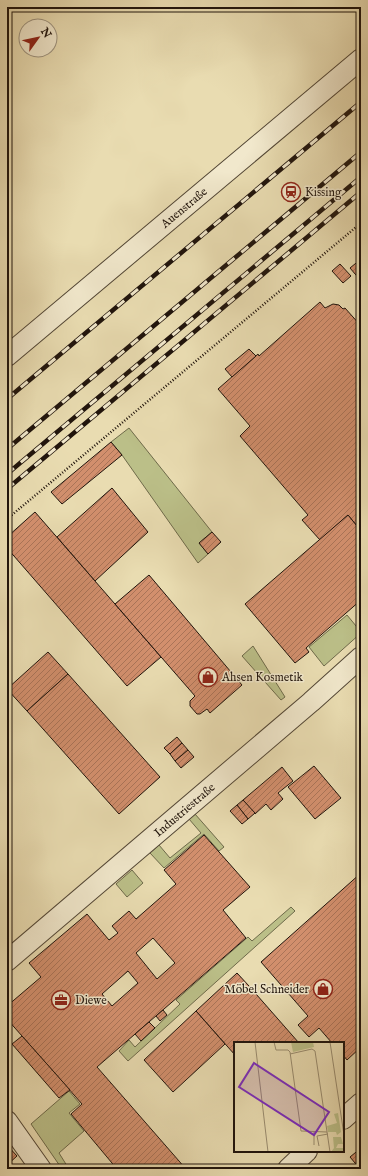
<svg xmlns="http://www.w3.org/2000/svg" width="368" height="1176" viewBox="0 0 368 1176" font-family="'IM FELL English',serif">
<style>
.grass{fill:#bbbf88;stroke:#6e6a4a}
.building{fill:url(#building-hatch);stroke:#20140c;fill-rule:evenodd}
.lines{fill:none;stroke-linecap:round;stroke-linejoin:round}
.minor-casing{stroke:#524635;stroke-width:22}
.path{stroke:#20140c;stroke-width:2.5;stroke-dasharray:1 2;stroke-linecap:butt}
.minor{stroke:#f1e8cc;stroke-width:20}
.rail-casing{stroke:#20140c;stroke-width:4.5}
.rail{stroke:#f1e8cc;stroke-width:3;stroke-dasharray:9;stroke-linecap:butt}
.labels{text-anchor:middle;stroke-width:3;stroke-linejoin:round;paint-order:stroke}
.poi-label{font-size:12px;fill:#20140c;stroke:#f1e8cc;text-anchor:start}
.street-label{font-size:12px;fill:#20140c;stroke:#f1e8cc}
.inset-road{fill:none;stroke:#998c6f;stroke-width:1}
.view{fill:#7b2cbf;fill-opacity:0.15;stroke:#7b2cbf;stroke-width:2}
.inset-edge{fill:none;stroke:#20140c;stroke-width:2}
</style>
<defs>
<pattern id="building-hatch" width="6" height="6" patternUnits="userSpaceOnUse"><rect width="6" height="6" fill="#d28f6d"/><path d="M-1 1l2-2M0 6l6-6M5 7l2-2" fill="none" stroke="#aa7458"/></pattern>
</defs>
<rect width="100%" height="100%" fill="#e9dcb1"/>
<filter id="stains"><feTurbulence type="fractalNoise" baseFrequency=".005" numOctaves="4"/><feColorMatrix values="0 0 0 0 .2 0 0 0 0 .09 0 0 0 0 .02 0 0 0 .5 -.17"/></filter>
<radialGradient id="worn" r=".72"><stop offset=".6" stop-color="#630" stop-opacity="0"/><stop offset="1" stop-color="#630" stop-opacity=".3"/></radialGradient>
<!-- grass -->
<g class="grass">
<polygon points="129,428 212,532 199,543 208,554 198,563 122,455 111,442"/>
<polygon points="347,615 361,632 361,633 324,666 309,647"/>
<polygon points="253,646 285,697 281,700 242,656"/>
<polygon points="195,814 224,847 219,851 204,834 164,868 150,853 159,845 170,858 201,833 189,819"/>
<polygon points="132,870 143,883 127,897 116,884"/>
<polygon points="291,907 295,911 128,1061 119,1051 129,1040 135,1047 180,1004 176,1000 248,937 252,941"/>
<polygon points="69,1091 80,1104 69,1113 84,1131 59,1153 69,1169 62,1169 31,1124"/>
</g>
<!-- building -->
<g class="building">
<polygon points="361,259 361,281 350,268"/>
<polygon points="340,264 351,276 343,283 332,271"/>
<polygon points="320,302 325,308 333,304 339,305 343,309 345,308 361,326 361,531 348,515 320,540 302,520 308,515 240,436 250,426 218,389 258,354 259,356"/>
<polygon points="249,349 256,356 232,377 225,369"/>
<polygon points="111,442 122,455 62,504 51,492"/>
<polygon points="112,488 148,532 95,581 57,537"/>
<polygon points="35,512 161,657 127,686 7,548 7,537"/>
<polygon points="348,515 361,531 361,600 306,648 309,652 295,663 245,604"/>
<polygon points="212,532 221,542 208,554 199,543"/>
<polygon points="149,575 242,685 210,713 207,709 200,714 197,714 190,706 190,701 195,696 115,604"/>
<polygon points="48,652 68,674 27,711 7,689"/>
<polygon points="68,674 160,777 119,814 27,711"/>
<polygon points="177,737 182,743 170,754 164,748"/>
<polygon points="182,743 188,750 175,761 170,754"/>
<polygon points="188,750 194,757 181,768 175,761"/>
<polygon points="314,766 341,798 315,819 288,787"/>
<polygon points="282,767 293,781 278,793 283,799 271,810 266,804 255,814 243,800"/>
<polygon points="243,800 255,813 248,819 237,805"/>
<polygon points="237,805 248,819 242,824 230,811"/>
<path d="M204,835l46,52 -27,23 23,28 -149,129 89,102h-69l-46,-55 11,-10 -75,-85v-13l34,-29 -12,-14 58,-49 22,26 9,-7 -6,-7 17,-15 7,8 40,-35 -12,-14zM153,938l22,25 -18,16 -21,-26zM128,971l10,12 -26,23 -10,-12z"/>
<polygon points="361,873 361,1047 347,1060 343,1055 343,1043 332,1043 319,1028 309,1037 298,1025 308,1016 261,962"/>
<polygon points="237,973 249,986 299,1043 235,1043 235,1055 196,1011"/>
<polygon points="163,1010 167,1015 160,1021 156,1016"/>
<polygon points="196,1011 225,1044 173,1092 144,1060"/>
<polygon points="149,1022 155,1028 141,1041 135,1034"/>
<polygon points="22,1036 70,1090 59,1098 12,1044"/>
<polygon points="7,1145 17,1156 7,1165"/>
<polygon points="361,1148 361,1169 360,1169 350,1157"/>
</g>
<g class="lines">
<defs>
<g id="minor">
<path id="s1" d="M7,356l354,-297"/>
<path id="s2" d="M7,961l304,-259 50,-45"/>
<polyline points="343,1119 361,1103"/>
<polyline points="7,1121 41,1169"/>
<polyline points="288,1169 307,1151"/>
</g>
</defs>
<!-- minor casing -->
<use href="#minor" class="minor-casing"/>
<!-- path -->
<polyline class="path" points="7,519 361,223"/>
<!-- minor -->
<use href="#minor" class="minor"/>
<defs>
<g id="rail">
<polyline points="7,399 361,102"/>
<polyline points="7,449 361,152"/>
<polyline points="7,474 361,177"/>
<polyline points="7,489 361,192"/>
</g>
</defs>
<!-- rail casing -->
<use href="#rail" class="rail-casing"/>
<!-- rail -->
<use href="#rail" class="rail"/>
</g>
<!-- icons -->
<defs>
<symbol id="station-ring" viewBox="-11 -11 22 22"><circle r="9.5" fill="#f1e8cc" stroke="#8f2418" stroke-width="1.5"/><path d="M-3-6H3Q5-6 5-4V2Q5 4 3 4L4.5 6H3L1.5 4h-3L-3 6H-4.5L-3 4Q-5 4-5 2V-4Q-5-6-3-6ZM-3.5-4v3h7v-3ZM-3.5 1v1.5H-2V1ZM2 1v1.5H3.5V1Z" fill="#8f2418"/></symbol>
<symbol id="shop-ring" viewBox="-11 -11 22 22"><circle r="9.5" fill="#f1e8cc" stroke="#8f2418" stroke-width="1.5"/><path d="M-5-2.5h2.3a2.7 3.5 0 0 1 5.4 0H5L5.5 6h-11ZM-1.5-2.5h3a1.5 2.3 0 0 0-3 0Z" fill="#8f2418"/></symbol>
<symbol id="office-ring" viewBox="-11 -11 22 22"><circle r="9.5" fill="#f1e8cc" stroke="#8f2418" stroke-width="1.5"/><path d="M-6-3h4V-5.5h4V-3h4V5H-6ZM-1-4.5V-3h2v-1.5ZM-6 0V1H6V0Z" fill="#8f2418"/></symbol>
</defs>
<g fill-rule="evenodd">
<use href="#station-ring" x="280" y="181" width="22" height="22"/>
<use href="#shop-ring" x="197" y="666" width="22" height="22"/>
<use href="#shop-ring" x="312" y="978" width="22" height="22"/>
<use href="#office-ring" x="50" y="989" width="22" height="22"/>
</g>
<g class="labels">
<!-- poi labels -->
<g class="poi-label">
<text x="305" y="196">Kissing</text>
<text x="222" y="681">Ahsen Kosmetik</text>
<text x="309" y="993" text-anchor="end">Möbel Schneider</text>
<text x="75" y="1004">Diewe</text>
</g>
<!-- street labels -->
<g class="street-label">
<text dy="4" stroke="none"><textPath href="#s1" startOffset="231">Auenstraße</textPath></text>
<text dy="4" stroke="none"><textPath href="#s2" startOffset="233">Industriestraße</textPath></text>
</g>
</g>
<!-- overview -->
<g transform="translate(234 1042)">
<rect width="110" height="110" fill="#e9dcb1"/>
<path d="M57,0h22l1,5 -21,5zM104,71l3,19 -4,3 -1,-3h-8l-1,-6 10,-3 -3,-9zM99,95h8l2,7h-5l-2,4h8v3l-13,1 3,-4z" fill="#bbbf88"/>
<path class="inset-road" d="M21,0l13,110M40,0l2,8h12l2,2 11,79 26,1M96,0l14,93M56,12l22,-5 3,2 15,101M80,103v-13M85,104l-2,-10 11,-2"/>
<path class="view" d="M20,21l75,49 -15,23 -75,-48z"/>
<rect width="110" height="110" class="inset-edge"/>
</g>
<!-- margin -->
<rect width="368" height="1176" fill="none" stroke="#e9dcb1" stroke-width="24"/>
<rect x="8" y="8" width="352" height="1160" fill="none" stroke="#20140c" stroke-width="2"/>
<rect x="12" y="12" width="344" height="1152" fill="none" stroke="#20140c"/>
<!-- north arrow -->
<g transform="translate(38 38) rotate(57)"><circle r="19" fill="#f1e8cc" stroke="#9d937f"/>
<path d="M0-3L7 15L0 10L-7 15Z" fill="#8f2418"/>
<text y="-6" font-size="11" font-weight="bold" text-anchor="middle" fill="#20140c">N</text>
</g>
<rect width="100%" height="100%" filter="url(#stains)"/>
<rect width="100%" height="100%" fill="url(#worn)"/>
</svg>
